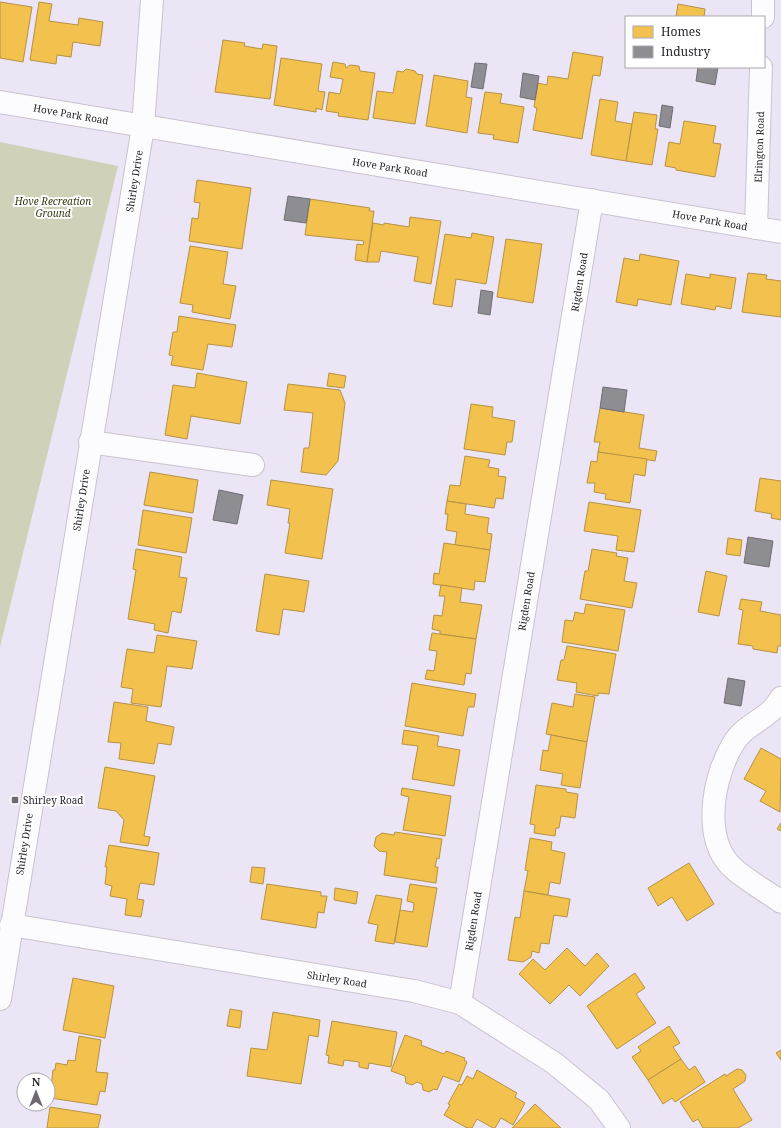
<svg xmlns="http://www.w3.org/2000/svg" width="781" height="1128" viewBox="0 0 781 1128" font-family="'Noto Serif',serif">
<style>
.green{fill:#cfd2b8}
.homes{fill:#f2c14e;stroke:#b69245}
.industry{fill:#8d8d92;stroke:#6f6e74}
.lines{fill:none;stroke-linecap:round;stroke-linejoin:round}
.minor-casing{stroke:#c9c3cf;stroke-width:24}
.minor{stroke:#fcfbfe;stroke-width:22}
.poi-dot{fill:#6d6874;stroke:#fff;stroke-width:1.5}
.labels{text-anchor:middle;stroke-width:4;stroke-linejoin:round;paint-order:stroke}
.street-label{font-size:10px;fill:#29252f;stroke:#fff}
.park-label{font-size:10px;font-style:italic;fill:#353b12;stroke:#fff}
.poi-label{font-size:10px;fill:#29252f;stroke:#fff;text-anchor:start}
</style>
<rect width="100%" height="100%" fill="#ece5f5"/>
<!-- green -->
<polygon class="green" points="0,142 118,166 0,647"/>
<!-- homes -->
<g class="homes">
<polygon points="0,2 32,7 23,62 0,58"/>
<polygon points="39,2 52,4 49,21 78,25 79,18 103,22 100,46 73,42 71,57 57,55 56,64 30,60"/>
<polygon points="678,4 705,9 704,17 676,17"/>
<polygon points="223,40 245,43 244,46 262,49 263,44 277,46 270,99 215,92"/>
<polygon points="573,52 603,57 600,76 593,75 582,139 533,130 537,108 534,107 538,83 547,85 548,76 568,79"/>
<polygon points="281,58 322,64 318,91 325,92 322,110 316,108 316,112 274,105"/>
<polygon points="333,62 345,64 346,68 350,65 359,66 360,71 375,73 368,120 338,116 339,113 326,111 329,92 340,94 343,79 330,77"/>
<polygon points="406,69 415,71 417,74 423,75 415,124 373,118 377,91 393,93 397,71 403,72"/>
<polygon points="434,75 468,81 466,97 472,98 467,133 426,126"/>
<polygon points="485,92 502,94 500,103 524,107 518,143 493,139 494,135 478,133"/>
<polygon points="600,99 618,102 615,121 632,124 626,161 591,155"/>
<polygon points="634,112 657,115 655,129 658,129 652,165 626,161"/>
<polygon points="684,121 716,126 713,143 721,144 715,177 676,170 676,168 665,166 669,142 680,144"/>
<polygon points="197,180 251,188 242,249 189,241 192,218 198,219 200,203 194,202"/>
<polygon points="310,199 370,208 369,211 374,211 367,262 355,260 357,244 363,245 364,241 305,235"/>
<polygon points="410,217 441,221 431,284 414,281 418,257 381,251 379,262 367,262 373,223 384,225 384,223 409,227"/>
<polygon points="472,233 494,237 486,284 456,279 452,307 433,304 445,234 471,238"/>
<polygon points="506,239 542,244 533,303 497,297"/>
<polygon points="190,246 228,252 223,284 236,286 230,319 192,312 193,305 180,303"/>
<polygon points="640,254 679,261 671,305 638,299 637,306 616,302 624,258 639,261"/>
<polygon points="748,273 767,275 766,279 781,281 781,317 742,312"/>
<polygon points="686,274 710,278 710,274 736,278 731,309 716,306 715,310 681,304"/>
<polygon points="179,316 236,325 232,347 208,344 203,370 171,365 173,356 169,355 173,332 177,332"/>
<polygon points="197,373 247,382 240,424 191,416 187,439 165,435 173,385 195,388"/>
<polygon points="329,373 346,376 344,388 327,386"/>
<polygon points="288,384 340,390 345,403 338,461 326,475 301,472 304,448 309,448 313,413 284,410"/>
<polygon points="471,404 493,407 492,417 515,421 512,442 507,442 505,455 464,449"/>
<polygon points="600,408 644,415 639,448 657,451 655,461 598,452 600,442 594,442"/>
<polygon points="598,452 647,459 645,476 634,474 630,503 605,499 606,494 594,492 595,483 587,483 591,461 597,462"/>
<polygon points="465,456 490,460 488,467 499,469 498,476 506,477 503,499 496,498 494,508 447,501 450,485 460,486"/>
<polygon points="150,472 198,480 193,513 144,505"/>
<polygon points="760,478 781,481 781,520 771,518 772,514 755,511"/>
<polygon points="271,480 333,489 322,559 285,553 290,523 288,523 290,509 267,505"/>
<polygon points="447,501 466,504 465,514 489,518 487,533 492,534 490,550 455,545 457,532 446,530 448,514 445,514"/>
<polygon points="589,502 641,510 634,552 616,550 618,536 584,531"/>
<polygon points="143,510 192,518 186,553 138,545"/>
<polygon points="728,538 742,540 740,556 726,554"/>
<polygon points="444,543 490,550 485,582 475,581 474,590 433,584 434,573 439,574"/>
<polygon points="136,549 182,557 179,577 187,578 181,613 172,611 168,633 154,630 155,624 128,619 136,570 133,569"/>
<polygon points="592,549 617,553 616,556 628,558 624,581 637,583 632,608 580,599 585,571 588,571"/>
<polygon points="706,571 727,576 719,616 698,612"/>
<polygon points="265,574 309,581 304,612 283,609 279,635 256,631"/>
<polygon points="441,585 462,588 460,602 482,605 476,639 440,634 440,631 432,629 434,615 442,616 445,596 439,596"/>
<polygon points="741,599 762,602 760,611 781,615 781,646 778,646 777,653 753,649 753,646 738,644 743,610 739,609"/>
<polygon points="586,604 625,610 618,651 562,642 565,620 573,621 575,612 584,614"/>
<polygon points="432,633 476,639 471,674 466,673 464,685 425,679 427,670 434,671 437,651 429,650"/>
<polygon points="157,635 197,641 192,669 167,666 161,707 131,703 133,689 121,687 127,649 154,653"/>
<polygon points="567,646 616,654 609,694 598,693 598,696 576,692 577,683 557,680 561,660 564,660"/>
<polygon points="412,683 476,694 474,707 468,707 463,736 405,726"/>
<polygon points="575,694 595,697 587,742 546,734 552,703 573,707"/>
<polygon points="114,702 148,707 146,721 174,727 171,745 158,743 154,764 119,759 121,743 108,742"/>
<polygon points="404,730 439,736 437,746 460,750 454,786 412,779 418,746 402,744"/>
<polygon points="551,735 587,742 580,788 561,785 563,774 540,770 543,750 548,751"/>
<polygon points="761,748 781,759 780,812 760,801 766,791 744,779"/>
<polygon points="105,767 155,776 144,836 150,837 148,846 120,842 124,820 116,811 98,808"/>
<polygon points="536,785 566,789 566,792 578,794 575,818 561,816 559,828 556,828 555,836 534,833 535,825 530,824"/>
<polygon points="402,788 451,796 445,836 403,830 409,797 401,795"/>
<polygon points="781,823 781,831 777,829"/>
<polygon points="395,832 442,839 439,859 437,858 435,867 438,867 436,883 384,875 387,852 379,851 374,846 376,837 382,833 394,835"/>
<polygon points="530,838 552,842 551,850 565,853 560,884 550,882 548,895 524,891 528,871 525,870"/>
<polygon points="109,845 159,853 154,885 140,883 137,899 144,900 141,917 125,915 127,899 110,896 112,886 105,884 107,867 105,867"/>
<polygon points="689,863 714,904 687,921 672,897 658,906 648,888"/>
<polygon points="252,867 265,868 263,884 250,882"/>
<polygon points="267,884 321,892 321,896 327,896 324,913 318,912 316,928 261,919"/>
<polygon points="410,884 437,888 427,947 395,942 400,910 413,912 414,903 407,901"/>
<polygon points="335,888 358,892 356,904 334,900"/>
<polygon points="524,891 570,899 567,917 554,915 549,944 541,943 539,953 532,951 531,957 523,962 508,960 515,917 520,918"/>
<polygon points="376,895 402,899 394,944 375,941 378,925 368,923"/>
<polygon points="567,948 585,966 597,953 609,966 580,996 569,985 550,1004 519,974 533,959 545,970"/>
<polygon points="635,973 645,988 636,994 656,1023 617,1049 587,1006"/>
<polygon points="73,978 114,986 105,1038 63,1030"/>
<polygon points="230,1009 242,1011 240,1028 227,1026"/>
<polygon points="273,1012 320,1020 318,1037 309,1035 301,1084 247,1076 251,1048 267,1050"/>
<polygon points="332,1021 397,1032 391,1067 369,1063 368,1069 359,1067 359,1062 344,1060 343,1066 328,1063 329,1056 326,1055"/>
<polygon points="669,1026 680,1043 673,1047 681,1059 648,1080 632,1057 641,1051 638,1047"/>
<polygon points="405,1035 422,1041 421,1045 444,1054 446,1051 465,1058 464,1060 467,1062 459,1082 443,1076 437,1090 434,1089 429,1092 423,1090 422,1084 417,1082 412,1085 406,1083 405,1076 391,1071"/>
<polygon points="79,1036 101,1040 96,1072 108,1073 105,1092 100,1091 97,1105 50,1098 53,1070 55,1070 56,1063 67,1065 68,1060 75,1061"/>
<polygon points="781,1050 781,1060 776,1053"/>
<polygon points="681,1059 689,1070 695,1066 705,1082 675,1102 672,1098 663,1104 648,1080"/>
<polygon points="737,1069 742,1070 746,1075 745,1081 733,1089 752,1120 738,1128 703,1128 698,1119 693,1122 680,1102 725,1074 726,1076"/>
<polygon points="477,1070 517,1093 515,1097 525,1103 513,1125 501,1118 495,1128 493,1128 477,1119 472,1128 467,1128 444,1115 450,1105 448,1104 459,1084 462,1085 467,1076 473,1079"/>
<polygon points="535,1104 561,1128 512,1128"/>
<polygon points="50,1107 101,1115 98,1128 47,1128"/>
</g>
<!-- industry -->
<g class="industry">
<polygon points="475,63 487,64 483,89 471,87"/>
<polygon points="698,67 718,67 715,85 696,81"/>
<polygon points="523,73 539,76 535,100 520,97"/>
<polygon points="662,105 673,107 670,128 659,126"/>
<polygon points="288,196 310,199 306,223 284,220"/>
<polygon points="481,290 493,292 490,315 478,313"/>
<polygon points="603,387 627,390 624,412 600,408"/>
<polygon points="219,490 243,495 237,524 213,520"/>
<polygon points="748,537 773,541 769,567 744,563"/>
<polygon points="728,678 745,681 741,706 724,703"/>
</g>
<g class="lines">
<defs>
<g id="minor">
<polyline points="763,17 763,0"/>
<polyline points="0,102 781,232"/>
<polyline points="756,228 761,67"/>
<polyline points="90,442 253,465"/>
<path d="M781,698c-3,4 -6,9 -9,12 -13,12 -30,18 -39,34 -20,33 -32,96 1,125 14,12 32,22 47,33"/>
<polyline points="11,925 414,991 460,1003 554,1063 599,1100 619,1128"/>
<polyline points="0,999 143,127 152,0"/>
<polyline points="460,1003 592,200"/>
</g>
</defs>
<!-- minor casing -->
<use href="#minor" class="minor-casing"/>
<!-- minor -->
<use href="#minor" class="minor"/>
</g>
<!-- markers -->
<rect class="poi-dot" x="11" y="796" width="8" height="8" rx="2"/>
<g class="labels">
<!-- street labels -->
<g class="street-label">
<text transform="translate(71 114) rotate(10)" y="4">Hove Park Road</text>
<text transform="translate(759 147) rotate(-88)" y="4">Elrington Road</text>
<text transform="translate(390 167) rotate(9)" y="4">Hove Park Road</text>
<text transform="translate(134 181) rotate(-81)" y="4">Shirley Drive</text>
<text transform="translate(710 220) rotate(10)" y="4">Hove Park Road</text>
<text transform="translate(579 282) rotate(-81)" y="4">Rigden Road</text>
<text transform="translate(81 500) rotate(-81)" y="4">Shirley Drive</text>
<text transform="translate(526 601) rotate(-81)" y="4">Rigden Road</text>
<text transform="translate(24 844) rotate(-81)" y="4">Shirley Drive</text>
<text transform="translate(473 921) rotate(-81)" y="4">Rigden Road</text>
<text transform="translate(337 979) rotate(9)" y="4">Shirley Road</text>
</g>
<!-- park labels -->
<g class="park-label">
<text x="53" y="205">Hove Recreation<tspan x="53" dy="12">Ground</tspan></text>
</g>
<!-- poi labels -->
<g class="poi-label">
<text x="23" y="804">Shirley Road</text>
</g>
</g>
<!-- legend -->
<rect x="625" y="16" width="140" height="52" fill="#ffffff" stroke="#a9a8ac"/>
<rect x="633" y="26" width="20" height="12" fill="#f2c14e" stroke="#a9a8ac"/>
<text x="661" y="36" font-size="12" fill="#29252f">Homes</text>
<rect x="633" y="46" width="20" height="12" fill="#8d8d92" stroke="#a9a8ac"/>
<text x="661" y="56" font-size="12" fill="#29252f">Industry</text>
<!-- north arrow -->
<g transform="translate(36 1092)"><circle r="19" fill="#ffffff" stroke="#a9a8ac"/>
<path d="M0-3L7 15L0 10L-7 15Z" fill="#6d6874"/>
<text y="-6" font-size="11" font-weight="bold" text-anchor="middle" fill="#29252f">N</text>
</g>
</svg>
